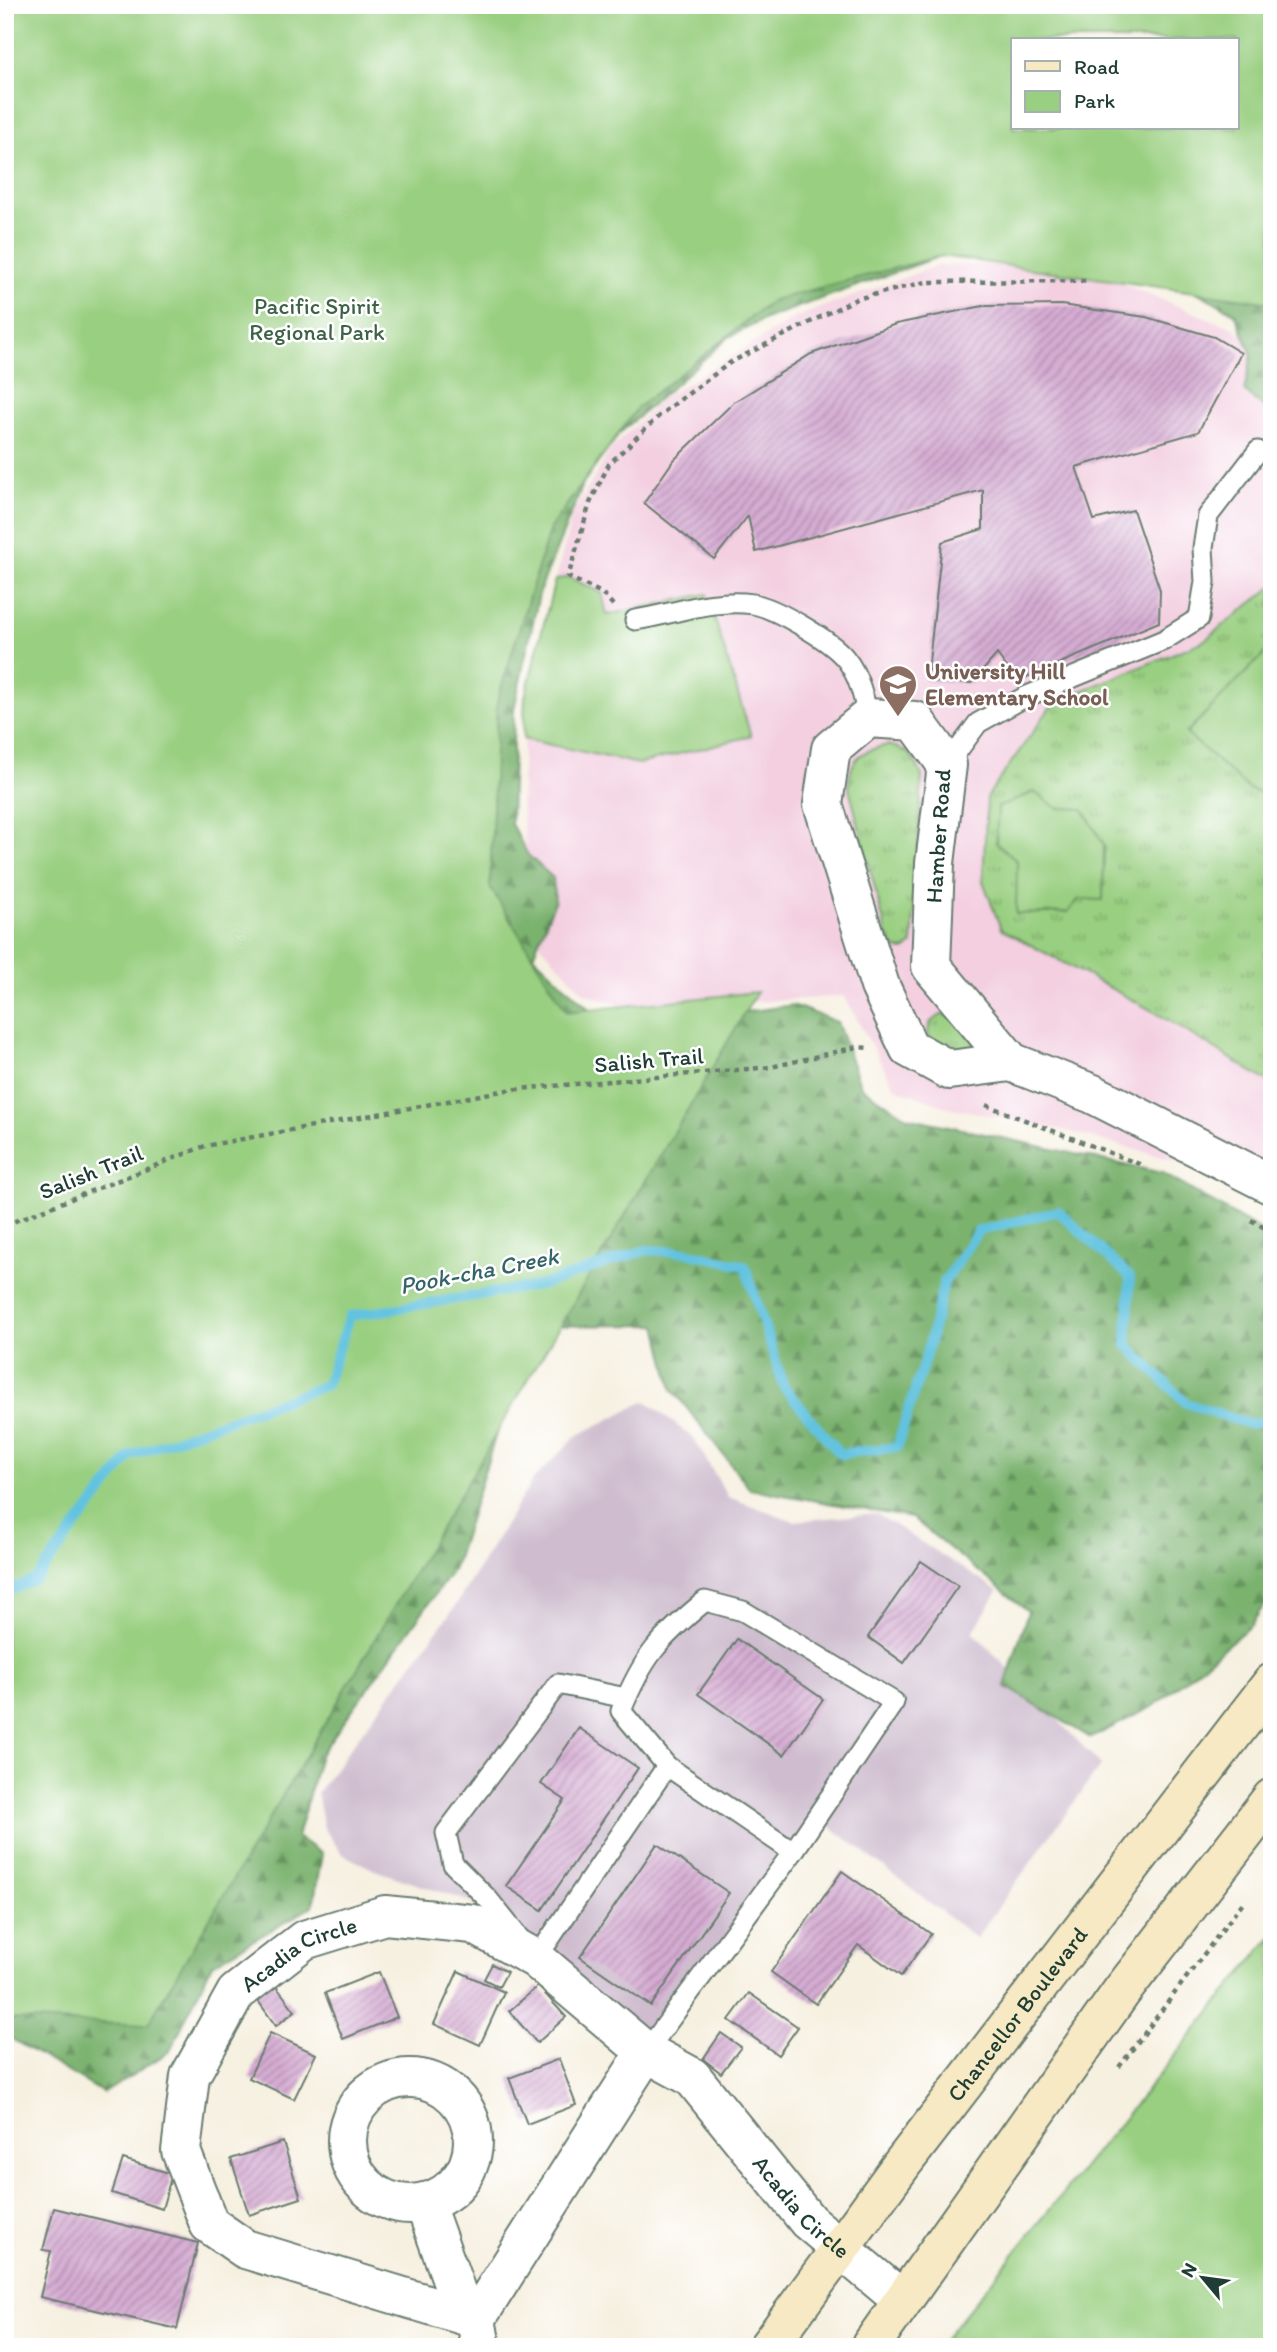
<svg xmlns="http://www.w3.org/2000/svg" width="1277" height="2352" viewBox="0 0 1277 2352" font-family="Itim,sans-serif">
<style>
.built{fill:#f3cfe0}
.industrial{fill:#cfbdcf}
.grass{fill:url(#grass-tufts);stroke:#5c865a;stroke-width:2}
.forest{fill:url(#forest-firs);stroke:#4c7851;stroke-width:2;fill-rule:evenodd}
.green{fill:#99cf80;stroke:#5c865a;stroke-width:2;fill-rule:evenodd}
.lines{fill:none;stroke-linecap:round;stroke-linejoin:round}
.stream{stroke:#62c3e0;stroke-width:10}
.building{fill:url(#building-hatch)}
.lane-casing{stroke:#6a7c70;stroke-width:23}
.street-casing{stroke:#6a7c70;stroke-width:42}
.secondary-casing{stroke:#6a7c70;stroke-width:42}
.path{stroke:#6a7c70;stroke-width:4.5;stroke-dasharray:5 5;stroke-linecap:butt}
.lane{stroke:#fff;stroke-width:19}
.street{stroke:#fff;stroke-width:38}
.secondary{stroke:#f6e9c3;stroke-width:38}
.labels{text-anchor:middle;stroke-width:5;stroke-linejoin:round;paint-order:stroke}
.park-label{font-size:23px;fill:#3e6247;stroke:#fff}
.education-label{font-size:23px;font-weight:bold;fill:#785e54;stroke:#fff;text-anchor:start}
.street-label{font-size:23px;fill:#1f3d34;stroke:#fff}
.water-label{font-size:24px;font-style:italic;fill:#336568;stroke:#fff}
</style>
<defs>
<pattern id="grass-tufts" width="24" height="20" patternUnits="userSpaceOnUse" patternTransform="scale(1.75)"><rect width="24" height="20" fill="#99cf80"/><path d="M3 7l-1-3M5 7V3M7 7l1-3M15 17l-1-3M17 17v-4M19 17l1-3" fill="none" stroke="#7ca96a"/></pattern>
<pattern id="forest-firs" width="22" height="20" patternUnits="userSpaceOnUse" patternTransform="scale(1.75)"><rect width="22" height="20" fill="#7ab26e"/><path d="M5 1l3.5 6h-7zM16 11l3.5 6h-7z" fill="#63925b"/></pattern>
<pattern id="building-hatch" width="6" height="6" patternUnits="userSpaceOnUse" patternTransform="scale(1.75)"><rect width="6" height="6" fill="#d6acd3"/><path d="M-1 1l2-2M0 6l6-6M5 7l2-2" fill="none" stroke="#ad8dac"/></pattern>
</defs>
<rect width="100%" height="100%" fill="#fff"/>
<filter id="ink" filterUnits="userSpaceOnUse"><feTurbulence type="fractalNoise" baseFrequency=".0143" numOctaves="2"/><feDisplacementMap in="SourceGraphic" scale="14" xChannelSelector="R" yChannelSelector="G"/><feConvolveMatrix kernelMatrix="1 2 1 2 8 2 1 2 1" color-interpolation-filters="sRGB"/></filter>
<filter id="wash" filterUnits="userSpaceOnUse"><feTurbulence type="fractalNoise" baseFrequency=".00686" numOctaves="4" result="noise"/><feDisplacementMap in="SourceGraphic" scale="28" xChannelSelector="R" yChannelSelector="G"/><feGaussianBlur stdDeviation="1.57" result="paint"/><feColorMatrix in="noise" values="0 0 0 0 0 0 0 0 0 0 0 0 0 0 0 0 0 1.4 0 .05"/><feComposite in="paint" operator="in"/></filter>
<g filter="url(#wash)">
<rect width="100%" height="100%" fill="#f6f0e0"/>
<!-- built -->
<polygon class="built" points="1067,262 1235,329 1272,363 1272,1206 1198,1167 1071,1132 943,1106 895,1088 844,996 635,1010 584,993 533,936 521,802 525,697 573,513 611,449 663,398 796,317 936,266"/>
<!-- industrial -->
<polygon class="industrial" points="646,1401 694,1439 728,1497 794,1521 877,1514 998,1591 973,1632 1101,1765 976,1938 818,1817 646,2052 471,1902 377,1871 342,1854 324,1828 317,1793 454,1608 532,1481 576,1436"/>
<!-- grass -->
<g class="grass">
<polygon points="1272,587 1272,1084 1153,1011 1001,929 983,881 987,797 1054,702 1202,642"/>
<path d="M888,745c21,5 26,11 34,31l-10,169 -8,5 -8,-1 -9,-14 -38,-147c0,-30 11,-37 39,-43z"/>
<polygon points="943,1014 954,1019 975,1043 974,1048 966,1052 934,1043 928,1034 929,1023"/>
</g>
<!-- forest -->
<path class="forest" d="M5,5h1267v410l-28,-24 8,-36 -17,-42 -93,-51 -82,-15 -119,9 -174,62 -38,19 -109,96 -36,49 -44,108 -26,119 -3,115 17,31 25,23 2,23 -22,54 58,56 80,12 122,-18 44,17 24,65 46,30 255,56 110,64v356l-21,32 -97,81 -63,32 -86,-52 23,-75 -116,-93 -162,-29 -78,-100 -15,-64 -127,1 -76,242 -134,187 -23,82 25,17 -9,52 -101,58 -42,87 -66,42 -99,-58zM1013,40h224v88h-224z"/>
<!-- green -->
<g class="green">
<path d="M5,5h1267v298l-331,-47 -168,44 -135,107 -88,121 -53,174 -7,185 77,125 190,-20 -610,1033 -142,-6zM1237,40v88h-224v-88z"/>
<polygon points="568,577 602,593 607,615 707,594 751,736 639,764 523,739 525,697 555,580"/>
<polygon points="1272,646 1272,797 1249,789 1186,733"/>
<polygon points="1034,792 1057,808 1083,809 1104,845 1103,900 1079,899 1068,912 1016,914 1017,861 996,843 998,807"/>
<polygon points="1272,1936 1272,2347 938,2347"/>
</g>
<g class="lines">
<!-- stream -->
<polyline class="stream" points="5,1593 36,1579 130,1456 326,1385 350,1316 542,1285 646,1250 687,1252 745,1266 784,1387 840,1454 897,1447 929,1345 944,1282 978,1231 1058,1211 1130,1277 1127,1345 1186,1403 1249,1424 1272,1421"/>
</g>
<g id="blocks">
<!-- building -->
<g class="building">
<polygon points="1061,305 1146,317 1214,337 1241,353 1198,432 1076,467 1094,520 1133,510 1160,590 1159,622 1017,681 997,654 972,683 927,681 942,542 983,529 983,490 756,552 748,516 714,559 644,503 673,461 734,402 811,354 896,324 983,306"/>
<polygon points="921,1561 958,1586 904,1663 868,1637"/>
<polygon points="737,1639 823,1699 784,1755 698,1694"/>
<polygon points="579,1728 638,1768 542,1910 506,1886 565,1800 541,1784"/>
<polygon points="657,1844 729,1893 651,2006 580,1957"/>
<polygon points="842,1871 931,1934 901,1976 858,1945 816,2004 771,1972"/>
<polygon points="492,1964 507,1972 499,1987 484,1979"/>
<polygon points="458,1971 504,1992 480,2045 434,2024"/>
<polygon points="379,1972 397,2017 343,2039 325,1993"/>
<polygon points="272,1981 295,2011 276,2026 254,1995"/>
<polygon points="538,1986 566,2017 537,2043 509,2011"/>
<polygon points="749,1993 798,2027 778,2055 729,2020"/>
<polygon points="270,2033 316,2054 294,2099 249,2078"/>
<polygon points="721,2033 741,2047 721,2073 703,2059"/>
<polygon points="559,2059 576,2105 527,2124 509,2078"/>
<polygon points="283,2142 301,2198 249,2215 231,2159"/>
<polygon points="123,2159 172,2174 162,2209 112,2193"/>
<polygon points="54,2208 198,2243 177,2329 40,2297 51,2251 43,2250"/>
</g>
</g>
</g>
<g filter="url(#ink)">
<use href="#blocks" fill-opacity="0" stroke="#6a7c70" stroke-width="2"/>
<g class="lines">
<defs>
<g id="lane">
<path d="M635,620c38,-6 79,-22 118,-16 23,4 77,36 92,54 14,17 19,40 23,60"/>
<polyline points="947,765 978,723 1025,697 1164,640 1199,618 1205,582 1203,548 1208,516 1258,451"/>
<path d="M705,1601l38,10 151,91 -101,150 -126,-86 -46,-55c22,-55 39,-73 84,-110z"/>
<polyline points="626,1698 558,1684 446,1833 453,1864 488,1899 536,1959 667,1766"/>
<polyline points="646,2052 793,1852"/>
</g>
<g id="street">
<polyline points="1011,1062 949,1070 909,1048 880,986 823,804 831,749 868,718 915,721 947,765 935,863 931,966 1011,1062 1093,1094 1272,1185"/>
<circle cx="410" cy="2141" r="63"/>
<polyline points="424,2202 458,2297 476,2319 481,2347"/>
<path id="s1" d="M476,2319l-231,-70 -36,-25 -28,-73 9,-75 46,-83 68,-53 81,-25 88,9 63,35 110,93 46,25 116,144 94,79"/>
<polyline points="476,2319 646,2052"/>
</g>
<g id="secondary">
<path id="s2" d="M768,2347l134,-183 370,-481"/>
<polyline points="870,2347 1122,1991 1272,1798"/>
</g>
</defs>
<!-- lane casing -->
<use href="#lane" class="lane-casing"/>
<!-- street casing -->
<use href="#street" class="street-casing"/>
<!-- secondary casing -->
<use href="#secondary" class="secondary-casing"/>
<!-- path -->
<g class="path">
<polyline points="613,605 602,593 568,577 590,503 609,464 661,414 731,362 856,299 926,282 1089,281"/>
<polyline points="986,1105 1144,1166"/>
<polyline points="1251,1220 1272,1232"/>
<polyline points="5,1225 205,1146 507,1090 771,1067 857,1047 869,1048"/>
<polyline points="1119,2067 1244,1901"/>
</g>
<!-- lane -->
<use href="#lane" class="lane"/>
<!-- street -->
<use href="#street" class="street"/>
<!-- secondary -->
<use href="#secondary" class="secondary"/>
</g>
</g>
<!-- icons -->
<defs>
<symbol id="school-pin" viewBox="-11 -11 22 30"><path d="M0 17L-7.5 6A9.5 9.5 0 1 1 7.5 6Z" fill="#8d6e63" stroke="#fff"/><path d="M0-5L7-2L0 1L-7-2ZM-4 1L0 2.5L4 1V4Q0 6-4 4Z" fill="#fff"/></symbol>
</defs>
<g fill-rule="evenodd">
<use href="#school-pin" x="876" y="662" width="44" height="60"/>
</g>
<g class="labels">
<!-- park labels -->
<g class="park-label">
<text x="317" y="314">Pacific Spirit<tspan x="317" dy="26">Regional Park</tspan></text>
</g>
<!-- education labels -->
<g class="education-label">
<text x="925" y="679">University Hill<tspan x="925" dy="26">Elementary School</tspan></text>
</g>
<!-- street labels -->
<g class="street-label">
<text transform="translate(938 836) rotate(-86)" y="8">Hamber Road</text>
<text transform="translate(649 1060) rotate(-5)" y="8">Salish Trail</text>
<text transform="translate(91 1172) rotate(-22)" y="8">Salish Trail</text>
<text dy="8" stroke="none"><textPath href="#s1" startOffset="609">Acadia Circle</textPath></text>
<text dy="8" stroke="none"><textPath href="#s2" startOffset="416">Chancellor Boulevard</textPath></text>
<text dy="8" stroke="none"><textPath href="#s1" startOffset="1232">Acadia Circle</textPath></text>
</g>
<!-- water labels -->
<g class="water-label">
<text transform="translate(479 1271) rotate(-11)" y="8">Pook-cha Creek</text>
</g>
</g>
<!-- margin -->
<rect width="1277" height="2352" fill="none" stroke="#fff" stroke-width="28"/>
<!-- legend -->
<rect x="1011" y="38" width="228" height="91" fill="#ffffff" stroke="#a5b1ae" stroke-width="2"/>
<rect x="1025" y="61" width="35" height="10" fill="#f6e9c3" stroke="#a5b1ae" stroke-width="2"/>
<text x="1074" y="74" font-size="21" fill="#1f3d34">Road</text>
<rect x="1025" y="91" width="35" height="21" fill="#99cf80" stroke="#a5b1ae" stroke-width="2"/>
<text x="1074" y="108" font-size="21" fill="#1f3d34">Park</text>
<!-- north arrow -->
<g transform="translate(1203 2278) rotate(299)" stroke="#ffffff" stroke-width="5" paint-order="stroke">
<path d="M0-5L12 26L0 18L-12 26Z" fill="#1f3d34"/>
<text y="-10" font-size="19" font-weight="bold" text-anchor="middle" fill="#1f3d34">N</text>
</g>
</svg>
